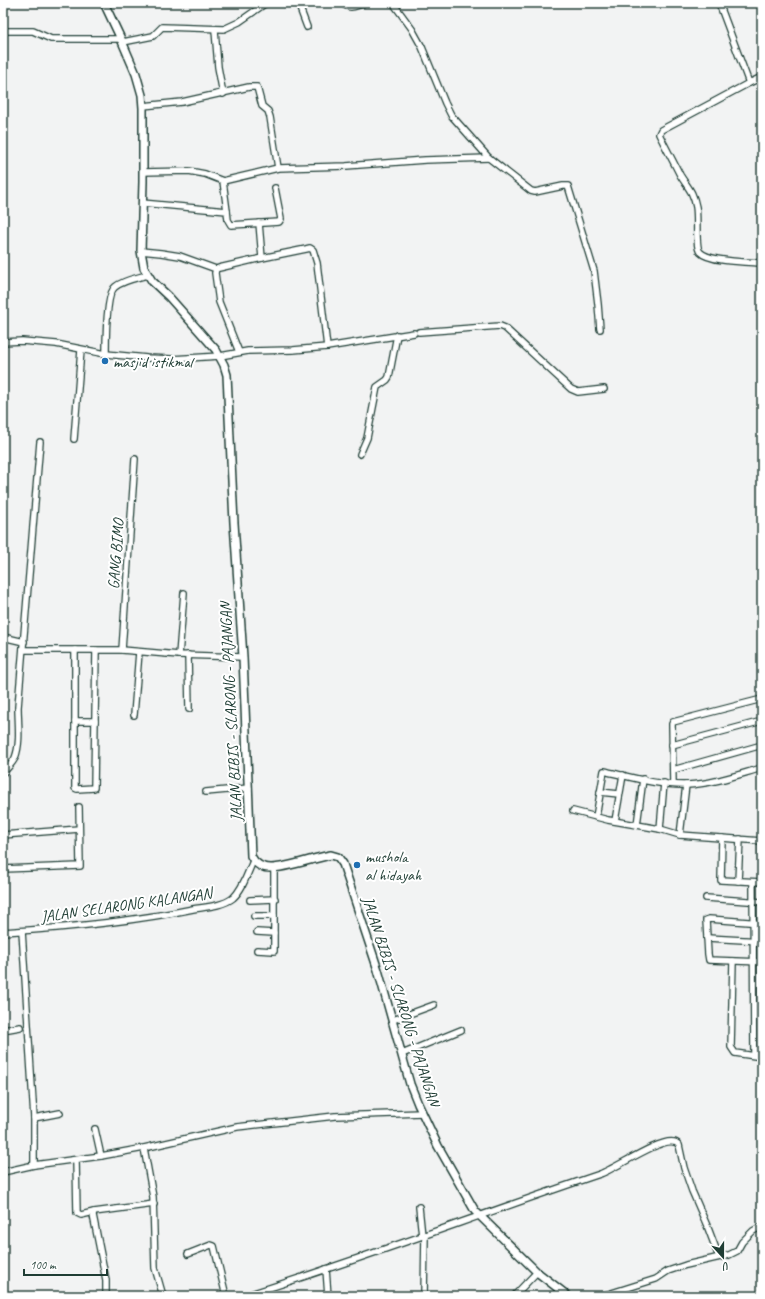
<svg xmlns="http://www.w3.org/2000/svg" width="765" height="1299" viewBox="0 0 765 1299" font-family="Caveat,sans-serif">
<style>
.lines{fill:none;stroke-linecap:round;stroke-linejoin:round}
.minor-casing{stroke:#1f3d34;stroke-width:8}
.secondary-casing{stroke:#1f3d34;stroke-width:10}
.minor{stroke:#fff;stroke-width:5.5}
.secondary{stroke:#fff;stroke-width:7}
.poi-dot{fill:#1f6fb2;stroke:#fff;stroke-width:1.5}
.labels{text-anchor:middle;stroke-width:4;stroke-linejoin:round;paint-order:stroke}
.poi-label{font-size:16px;fill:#1f3d34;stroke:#fff;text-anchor:start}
.street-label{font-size:16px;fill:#1f3d34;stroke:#fff}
</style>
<rect width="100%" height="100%" fill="#f2f3f3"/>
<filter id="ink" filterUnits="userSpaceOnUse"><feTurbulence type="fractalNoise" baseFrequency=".025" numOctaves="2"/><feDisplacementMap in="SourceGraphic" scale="8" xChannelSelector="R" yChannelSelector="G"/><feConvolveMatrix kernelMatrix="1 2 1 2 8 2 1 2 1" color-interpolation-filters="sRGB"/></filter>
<g filter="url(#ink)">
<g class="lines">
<defs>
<g id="minor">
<polyline points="298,3 307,27"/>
<path d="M342,3c7,7 15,3 23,0"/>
<polyline points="393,3 412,29 422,47 445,103 451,115 489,158 531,191 535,192 563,186 568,186 594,271 598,304 600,329"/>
<polyline points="719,3 749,83 762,77"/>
<polyline points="215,30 218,67 223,94"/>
<polyline points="3,31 33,31 51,39 121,39"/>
<polyline points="123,42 153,36 162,27 224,29 239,22 266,3"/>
<path d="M749,83l-88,47 -2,4c7,14 14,27 21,41 8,13 13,16 16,32 2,10 -1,40 4,45 9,10 48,10 62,11"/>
<polyline points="143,106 182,102 249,87 257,87 262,106 268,111 270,117 278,168"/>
<polyline points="143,172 189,171 205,174 223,181"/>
<polyline points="142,203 227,211 228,220 231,225 279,222 281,219 275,188"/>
<polyline points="227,211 223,181 278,168 346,166 425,160 489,158"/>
<polyline points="141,251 161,253 180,256 216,269"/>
<polyline points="262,258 306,249 310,248 313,250 317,263 327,347"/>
<polyline points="419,332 500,326 505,328 571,389 578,392 604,389"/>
<polyline points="3,342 22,341 56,344 106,354 147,358 172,359 220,356 248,351 293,350 327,347 414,333"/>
<polyline points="239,352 219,302 215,273 216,269 219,268 262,258 259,223"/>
<path d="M106,354c0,-12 0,-61 9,-67 8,-7 22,-9 32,-12"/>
<polyline points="74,439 81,350"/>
<polyline points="360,454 367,438 377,387 387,380 389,377 397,335"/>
<polyline points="3,637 24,642"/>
<polyline points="23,650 122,650 179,655 243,657"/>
<polyline points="75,650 75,788 77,789 94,788 96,650"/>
<polyline points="122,650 135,459"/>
<polyline points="179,655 184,593"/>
<polyline points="188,655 189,709"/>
<polyline points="134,715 139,652"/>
<polyline points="75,721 95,721"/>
<polyline points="672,745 762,721"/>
<polyline points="673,770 762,745"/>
<path d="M3,773c4,-5 9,-9 12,-15 6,-15 3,-35 3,-51l22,-265"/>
<polyline points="673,784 672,724 673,722 762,699"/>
<polyline points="206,792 249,788"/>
<polyline points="600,792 619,794"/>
<polyline points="573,811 608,820 660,829 680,835 762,841"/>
<path d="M596,817l8,-46c26,6 56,15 83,14 25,-1 50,-10 75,-17"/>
<polyline points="615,821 623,775"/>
<polyline points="637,825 643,779"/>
<polyline points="660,829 664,783"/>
<polyline points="3,835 79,829"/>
<polyline points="680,835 686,785"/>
<polyline points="722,838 721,880 762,882"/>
<polyline points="762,841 762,880"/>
<polyline points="3,869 80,866 79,807"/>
<polyline points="738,881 740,839"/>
<polyline points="753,882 754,1055"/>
<polyline points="706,898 762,902"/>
<polyline points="250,900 275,899"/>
<polyline points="254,916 274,916"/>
<polyline points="762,923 709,919 706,920 708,954 709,960 762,962"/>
<polyline points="22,931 34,1118 34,1165"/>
<path d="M3,932c63,-4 127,-10 190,-23 12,-2 30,-3 40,-11 10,-9 15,-26 20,-37"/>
<polyline points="257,932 274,933"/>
<polyline points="707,938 762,941"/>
<polyline points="257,950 274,951 274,868"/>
<polyline points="733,961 731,1047 735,1053 762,1057"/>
<polyline points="393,1020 434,1005"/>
<polyline points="3,1030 20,1027"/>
<polyline points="402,1054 461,1030"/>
<polyline points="34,1118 60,1113"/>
<polyline points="95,1129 101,1156"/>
<polyline points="144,1148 153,1197 155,1268 163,1296"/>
<polyline points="76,1160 77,1213 81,1215 94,1212"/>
<polyline points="3,1172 34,1165 101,1156 144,1148 237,1127 335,1116 422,1113"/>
<polyline points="3,1206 3,1207"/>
<polyline points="419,1207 422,1236"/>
<polyline points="188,1254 211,1245 214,1246 226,1296"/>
<polyline points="326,1269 328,1296"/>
<polyline points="106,1296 106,1280 93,1215 94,1212 154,1204"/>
<path d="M244,1296c119,-37 237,-82 356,-122 15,-5 60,-36 74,-32 2,0 4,2 5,3l5,23 8,23 16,37 11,29"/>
<polyline points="424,1296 425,1235"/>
<polyline points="514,1296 537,1272"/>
<polyline points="602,1296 656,1279 668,1271 686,1265 729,1255 737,1251 742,1242 753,1231 762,1226"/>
</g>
<path id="secondary" d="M104,3l17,36 15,35 6,21 1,13v74l-2,69 3,17 8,13 17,16 47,53 8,15 3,10 7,148 9,134 8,199c4,8 11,12 20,12 14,0 40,-9 55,-12l5,-1 7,2 5,7 35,106 32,114 8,20 20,42 37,65 62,61 31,24"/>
</defs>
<!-- minor casing -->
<use href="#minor" class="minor-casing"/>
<!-- secondary casing -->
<use href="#secondary" class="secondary-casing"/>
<!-- minor -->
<use href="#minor" class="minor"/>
<!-- secondary -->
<use href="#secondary" class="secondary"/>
</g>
</g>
<!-- markers -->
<g class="poi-dot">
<circle cx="105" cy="361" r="4"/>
<circle cx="357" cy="865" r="4"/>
</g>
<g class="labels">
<!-- poi labels -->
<g class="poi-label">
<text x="113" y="367">masjid istikmal</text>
<text x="365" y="862">mushola<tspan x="365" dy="18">al hidayah</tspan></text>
</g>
<!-- street labels -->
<g class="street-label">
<text transform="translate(115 554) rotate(-86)" y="6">GANG BIMO</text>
<text transform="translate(230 712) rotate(-93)" y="6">JALAN BIBIS - SLARONG - PAJANGAN</text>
<text transform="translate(126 904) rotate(-8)" y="6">JALAN SELARONG KALANGAN</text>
<text transform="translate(402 1001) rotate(72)" y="6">JALAN BIBIS - SLARONG - PAJANGAN</text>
</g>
</g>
<!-- margin -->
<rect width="765" height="1299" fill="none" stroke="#fff" stroke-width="16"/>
<rect x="8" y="8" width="749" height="1283" fill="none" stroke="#1f3d34" stroke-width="1.5" filter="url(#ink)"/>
<!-- north arrow -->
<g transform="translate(723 1257) rotate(159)" stroke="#ffffff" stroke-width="3" paint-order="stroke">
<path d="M0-3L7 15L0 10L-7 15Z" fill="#1f3d34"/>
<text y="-6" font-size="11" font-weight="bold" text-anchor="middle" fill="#1f3d34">U</text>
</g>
<!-- scale -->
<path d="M24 1269v6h83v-6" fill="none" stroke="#1f3d34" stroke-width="2"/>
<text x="30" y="1269" font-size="12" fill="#1f3d34" stroke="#ffffff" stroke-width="3" paint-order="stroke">100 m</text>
</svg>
